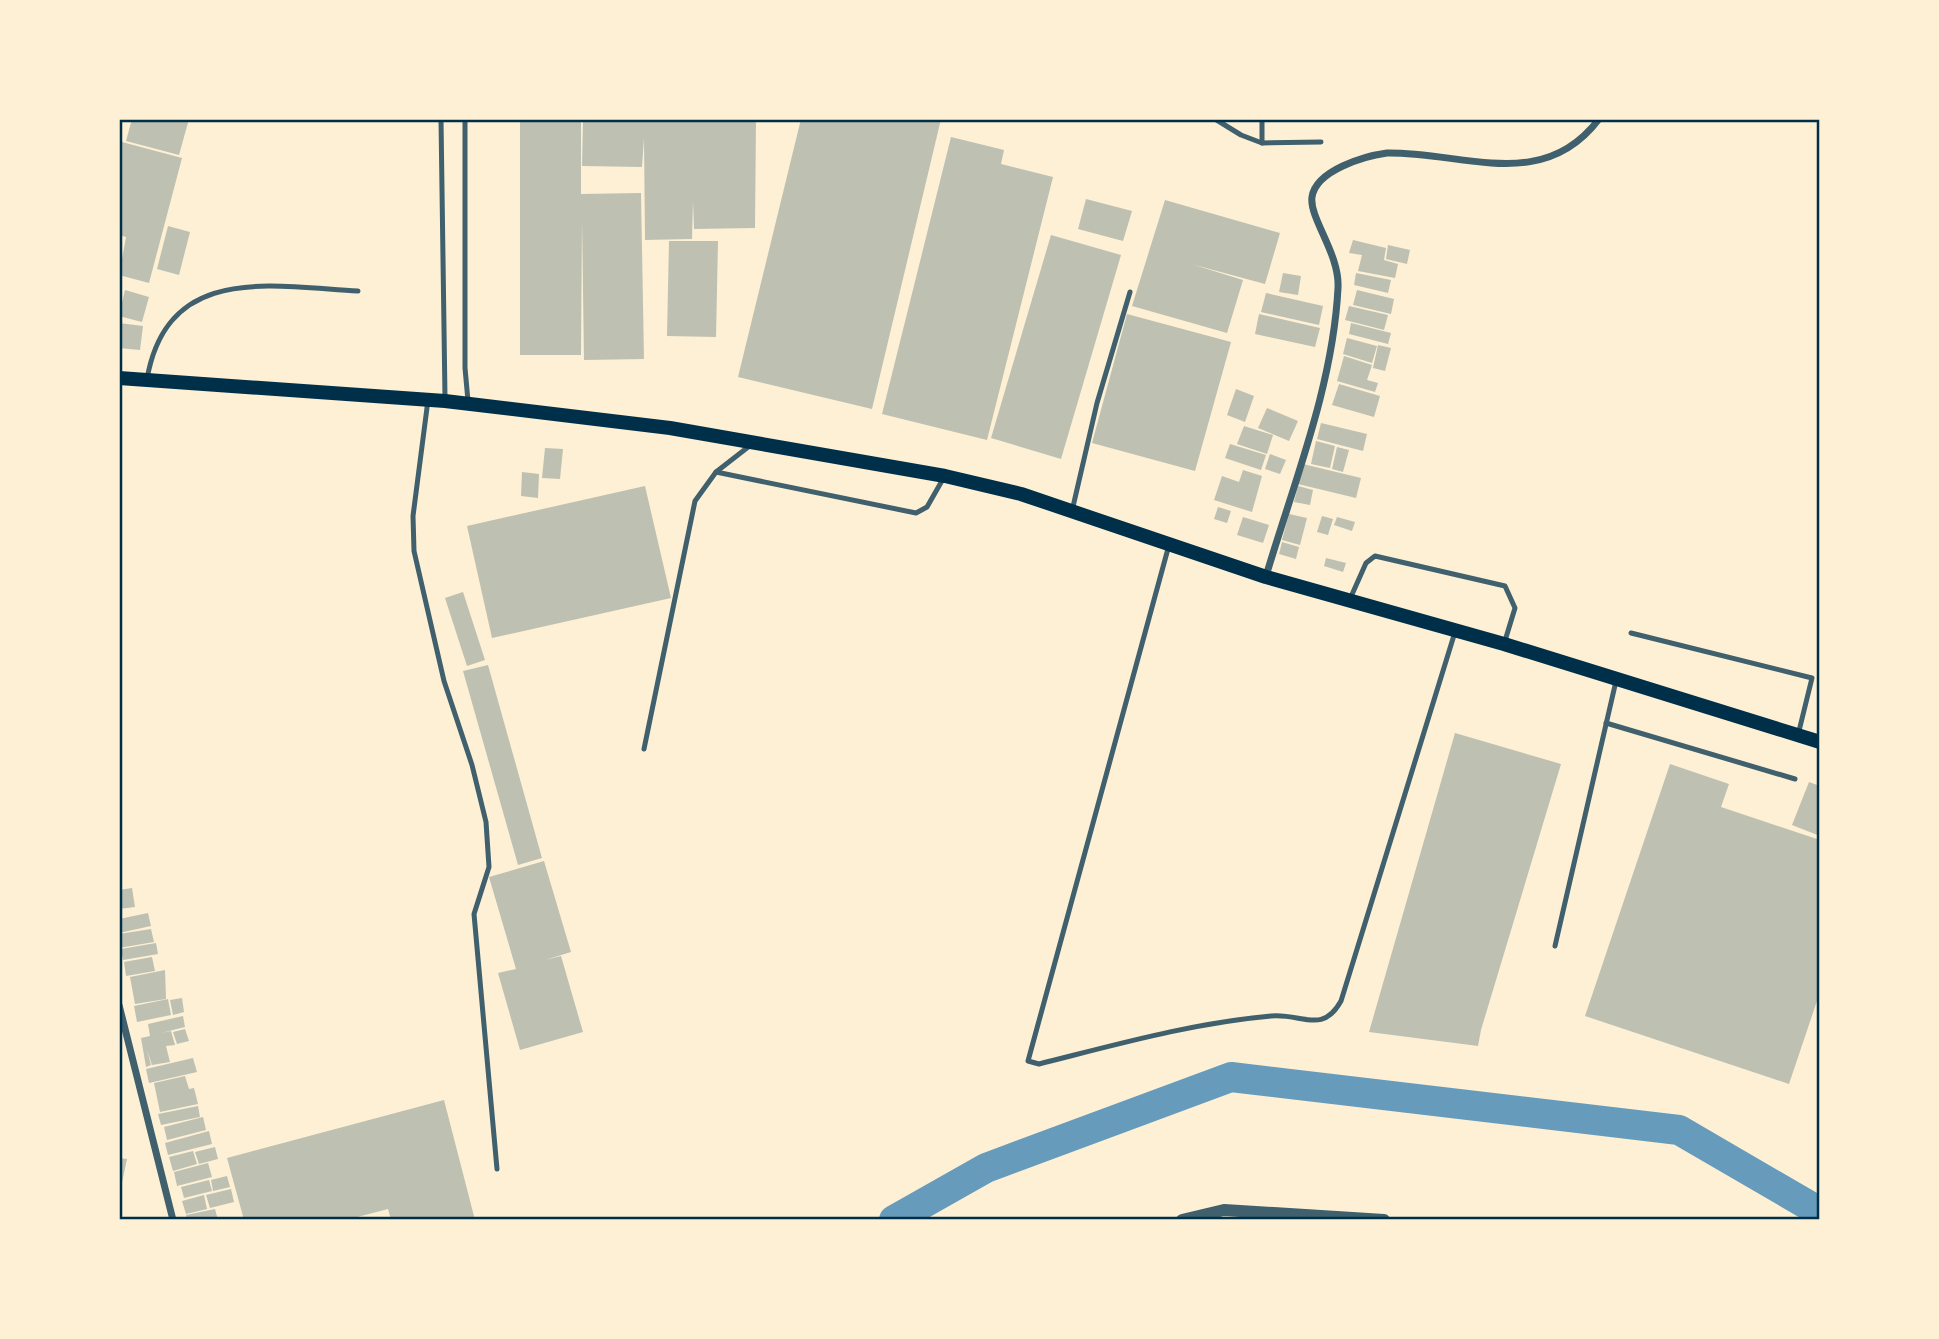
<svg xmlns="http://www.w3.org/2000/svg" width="1939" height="1339" viewBox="0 0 1939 1339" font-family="'Space Grotesk',sans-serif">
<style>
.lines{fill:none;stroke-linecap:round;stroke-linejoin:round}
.river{stroke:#669bbc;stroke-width:30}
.building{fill:#bec0b2}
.service{stroke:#3f606c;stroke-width:5}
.minor{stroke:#3f606c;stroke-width:7}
.tertiary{stroke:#3f606c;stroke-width:12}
.secondary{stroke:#003049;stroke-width:14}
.neatline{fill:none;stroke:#003049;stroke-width:2.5}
</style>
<rect width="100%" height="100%" fill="#fdf0d5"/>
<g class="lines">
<!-- river -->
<polyline class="river" points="894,1220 986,1168 1231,1077 1679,1130 1820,1212"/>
</g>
<!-- building -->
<g class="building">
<polygon points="132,119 189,119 179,155 126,141"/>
<polygon points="520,119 581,119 581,194 641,193 644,359 584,360 582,219 581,355 520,355"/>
<polygon points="583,119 756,119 755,228 694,229 693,201 692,239 645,240 644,138 642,167 582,166"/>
<polygon points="801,119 941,119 872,409 738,377"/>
<polygon points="951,137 1004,150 1001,164 1053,177 987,440 882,414"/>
<polygon points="122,142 182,158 149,283 119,275 126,237 119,235 119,155"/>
<polygon points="1086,199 1132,211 1123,241 1078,229"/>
<polygon points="1165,200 1280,233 1265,284 1191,264 1243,280 1227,333 1132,306"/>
<polygon points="168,226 190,232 179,275 157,269"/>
<polygon points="1051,235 1121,255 1061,459 991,438"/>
<polygon points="1353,240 1386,248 1384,260 1398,264 1395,278 1358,271 1362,255 1349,253"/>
<polygon points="669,241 718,241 716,337 667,336"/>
<polygon points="1388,245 1410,250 1407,264 1386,259"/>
<polygon points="1283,273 1301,276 1298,295 1279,292"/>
<polygon points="1356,273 1391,280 1388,293 1354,285"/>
<polygon points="125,290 149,297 142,322 119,316"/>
<polygon points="1357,290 1394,299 1391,314 1353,305"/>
<polygon points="1266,293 1323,306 1319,325 1261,312"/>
<polygon points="1349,306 1388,315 1384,330 1345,320"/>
<polygon points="1127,314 1231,342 1195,471 1092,443"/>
<polygon points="1259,314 1320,328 1315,347 1255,334"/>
<polygon points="119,323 143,326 140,350 119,348"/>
<polygon points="1351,323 1391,333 1388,344 1349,334"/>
<polygon points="1347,338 1377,346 1372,363 1343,354"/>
<polygon points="1378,345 1391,348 1385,371 1373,368"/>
<polygon points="1344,356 1372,365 1367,380 1378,383 1375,392 1337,381"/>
<polygon points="1339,384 1380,396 1374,417 1332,405"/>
<polygon points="1236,389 1254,396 1245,422 1227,415"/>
<polygon points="1267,408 1298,421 1289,441 1258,428"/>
<polygon points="1321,423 1367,434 1363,451 1317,439"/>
<polygon points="1244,426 1273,435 1267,454 1237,444"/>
<polygon points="1316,441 1335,446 1330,468 1311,464"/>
<polygon points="1230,444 1266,455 1261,470 1225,458"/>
<polygon points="1337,447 1349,450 1343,472 1332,469"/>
<polygon points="545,448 563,449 560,479 542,478"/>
<polygon points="1270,454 1286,460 1280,474 1265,469"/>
<polygon points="1303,464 1361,478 1356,498 1298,484"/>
<polygon points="1243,470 1262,476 1252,512 1214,500 1222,476 1239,482"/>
<polygon points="522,472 539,474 538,498 521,496"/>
<polygon points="645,486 671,598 492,638 467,526"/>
<polygon points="1298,486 1313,490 1310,505 1294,502"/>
<polygon points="1218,507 1231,511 1227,523 1214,519"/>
<polygon points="1289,514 1307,518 1300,545 1282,540"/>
<polygon points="1322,516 1333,519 1328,535 1317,532"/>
<polygon points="1243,517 1269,525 1263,543 1237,535"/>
<polygon points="1337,517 1355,522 1352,531 1334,525"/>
<polygon points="1282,542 1299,547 1296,559 1279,554"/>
<polygon points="1326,558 1346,563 1343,572 1324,566"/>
<polygon points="463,592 485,660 467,666 445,598"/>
<polygon points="488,665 542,858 518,865 463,671"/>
<polygon points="1455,733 1561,764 1481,1030 1478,1046 1369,1032"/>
<polygon points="1670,764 1729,784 1721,807 1820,840 1820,992 1789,1084 1585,1016"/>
<polygon points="1809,782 1820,786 1820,836 1792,825"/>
<polygon points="544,861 571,952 545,960 561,956 583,1032 520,1050 498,973 516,969 489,877"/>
<polygon points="132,888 135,907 119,909 119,890"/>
<polygon points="148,913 151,926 119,933 119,919"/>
<polygon points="151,929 154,942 119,948 119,934"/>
<polygon points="156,943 158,954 123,960 121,949"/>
<polygon points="152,957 155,971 126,976 124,962"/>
<polygon points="165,970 166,999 135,1004 130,977"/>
<polygon points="182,998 184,1012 173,1015 170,1000"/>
<polygon points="168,999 171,1015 137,1022 134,1006"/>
<polygon points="183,1016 185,1027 161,1033 171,1031 175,1045 166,1046 170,1062 152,1065 147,1050 151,1065 146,1067 141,1038 150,1036 148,1024"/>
<polygon points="185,1029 189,1041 177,1044 173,1032"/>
<polygon points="193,1058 197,1072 149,1083 146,1069"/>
<polygon points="185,1076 189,1089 194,1088 198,1104 160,1112 154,1083"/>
<polygon points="444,1100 475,1220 391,1220 388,1209 346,1220 244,1220 227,1158"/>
<polygon points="198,1106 200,1117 161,1125 158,1114"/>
<polygon points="203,1117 206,1130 167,1140 164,1127"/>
<polygon points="209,1131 212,1144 168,1155 165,1143"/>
<polygon points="215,1147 218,1159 199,1164 195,1152"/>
<polygon points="193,1151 197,1164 173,1171 169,1157"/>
<polygon points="119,1158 127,1159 120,1192 119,1192"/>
<polygon points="208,1163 212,1177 177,1186 174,1172"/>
<polygon points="227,1176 230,1187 213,1191 211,1180"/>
<polygon points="209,1180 212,1191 184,1198 181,1187"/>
<polygon points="231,1189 234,1202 210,1208 206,1195"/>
<polygon points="204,1195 207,1209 186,1214 182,1201"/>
<polygon points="215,1209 218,1220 187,1220 186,1215"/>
</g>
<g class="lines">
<!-- service -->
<g class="service">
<polyline points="441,119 445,398"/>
<polyline points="465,119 465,368 468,401"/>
<polyline points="1215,119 1241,135 1262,143 1321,142"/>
<polyline points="1262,143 1262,119"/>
<path d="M147,379c20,-115 122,-93 211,-88"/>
<polyline points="428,400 413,516 414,551 444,681 472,765 486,822 489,867 474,914 497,1169"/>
<polyline points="716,472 916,513 927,507 943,479"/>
<polyline points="1072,511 1097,403 1130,292"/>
<path d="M1169,545l-141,516 11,3c76,-19 153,-41 232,-48 31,-3 51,19 70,-15l114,-369"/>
<polyline points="1350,599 1366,563 1375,556 1505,586 1515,608 1504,644"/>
<polyline points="1631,633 1812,678 1798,735"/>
<polyline points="1606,723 1795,779"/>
<polyline points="644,749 695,501 716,472 752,444"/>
<polyline points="1555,946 1616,681"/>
</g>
<!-- minor -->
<g class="minor">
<path d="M1266,576c28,-94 67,-190 72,-288 2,-34 -29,-70 -26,-91 4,-27 53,-41 75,-44 78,-1 156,40 212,-34"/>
<polyline points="119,1005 173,1220"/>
</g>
<!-- tertiary -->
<polyline class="tertiary" points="1182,1220 1224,1210 1384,1220"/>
<!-- secondary -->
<polyline class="secondary" points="119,378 445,401 670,428 945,476 1021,494 1266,577 1504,644 1820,742"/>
</g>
<!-- border -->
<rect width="1939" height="1339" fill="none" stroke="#fdf0d5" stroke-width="242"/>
<rect x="121" y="121" width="1697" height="1097" class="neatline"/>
</svg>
